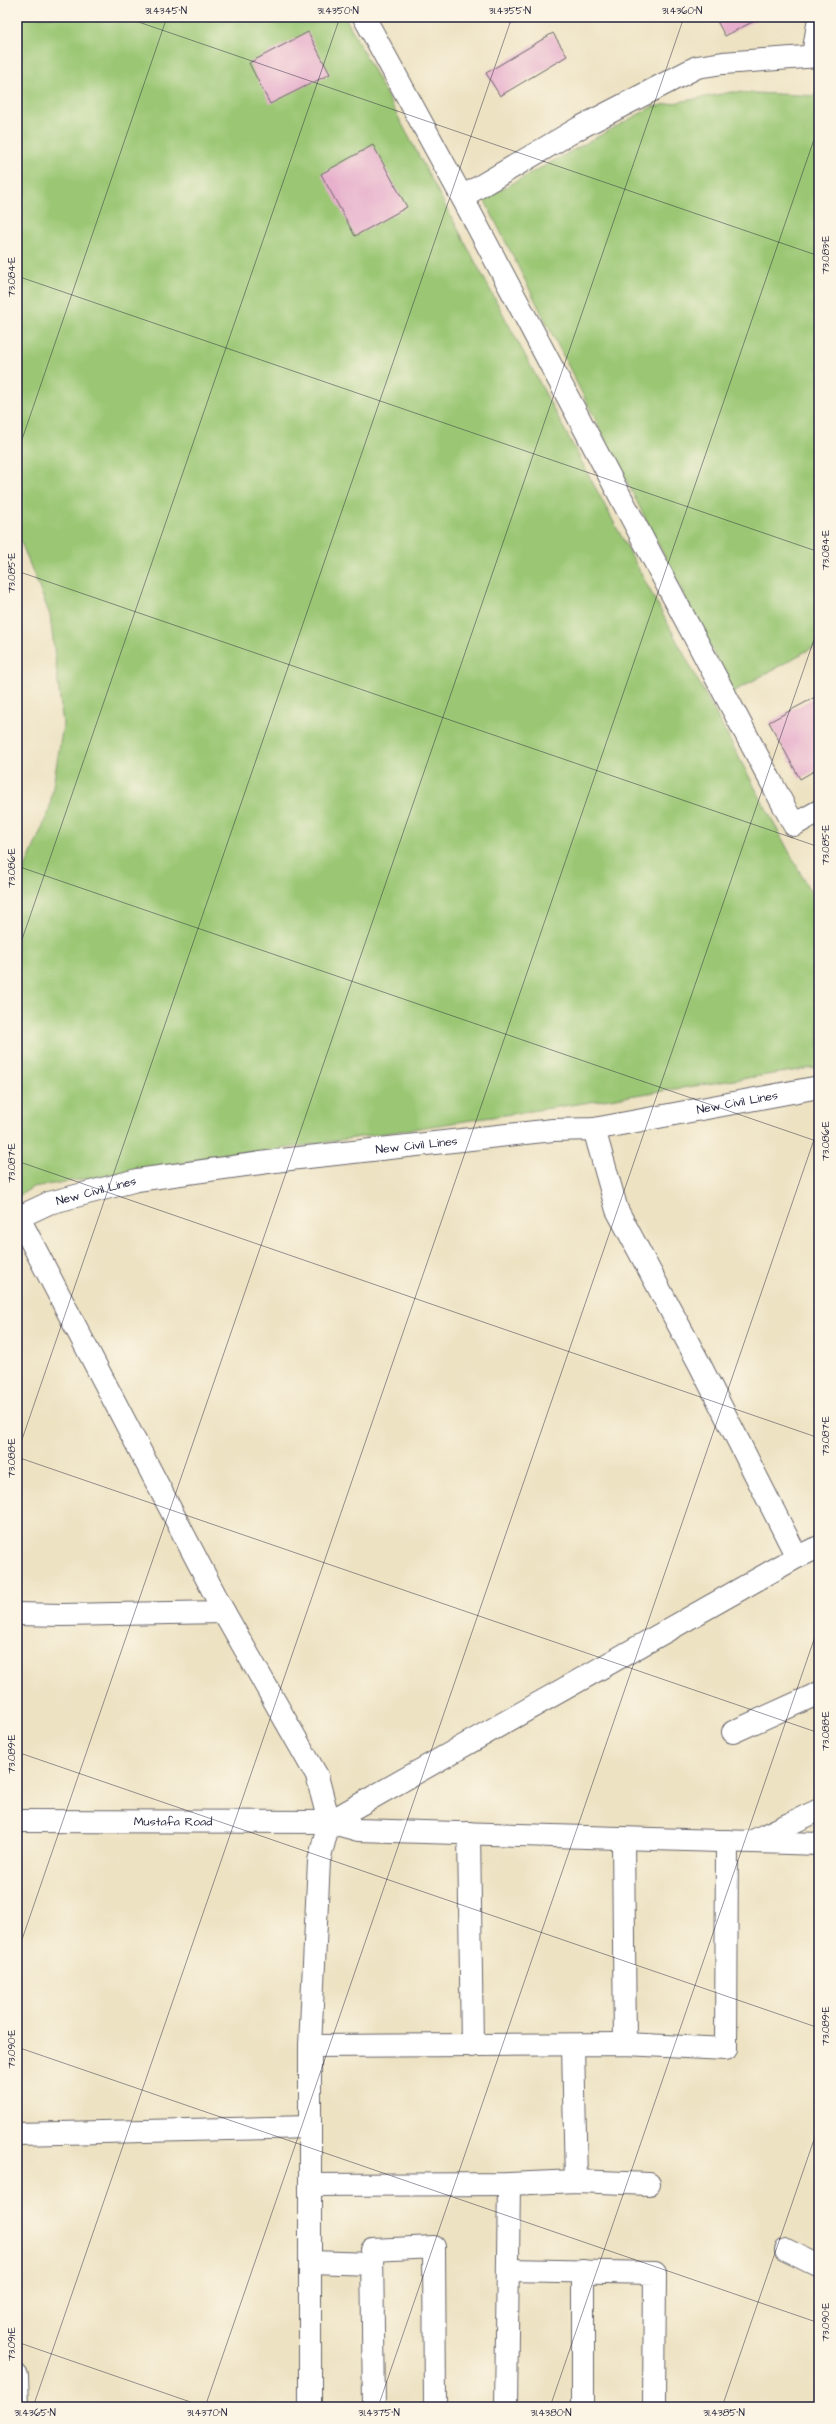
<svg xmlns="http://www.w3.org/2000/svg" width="836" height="2424" viewBox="0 0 836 2424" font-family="'Architects Daughter',sans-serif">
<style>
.green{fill:#9bc774;stroke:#5e7458}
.building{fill:#e7b0cc}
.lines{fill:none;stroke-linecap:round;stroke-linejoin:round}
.minor-casing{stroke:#69656a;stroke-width:24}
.minor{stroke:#fff;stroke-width:22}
.ticks{fill:none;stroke:#22223b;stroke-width:1;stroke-opacity:0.45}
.labels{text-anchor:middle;stroke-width:3;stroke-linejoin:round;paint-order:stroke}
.street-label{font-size:12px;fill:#22223b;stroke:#fcf5e5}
.neatline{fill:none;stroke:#22223b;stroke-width:1.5}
.ticks-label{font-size:10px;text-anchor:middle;fill:#22223b}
</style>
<rect width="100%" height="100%" fill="#fcf5e5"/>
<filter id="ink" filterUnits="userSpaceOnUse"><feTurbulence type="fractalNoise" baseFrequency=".025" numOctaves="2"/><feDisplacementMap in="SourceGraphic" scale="8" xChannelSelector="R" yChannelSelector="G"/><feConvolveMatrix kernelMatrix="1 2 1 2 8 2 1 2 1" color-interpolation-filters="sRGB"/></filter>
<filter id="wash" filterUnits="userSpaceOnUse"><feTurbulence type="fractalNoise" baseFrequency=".012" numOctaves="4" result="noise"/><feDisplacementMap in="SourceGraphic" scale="16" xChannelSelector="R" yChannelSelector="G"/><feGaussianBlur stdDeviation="0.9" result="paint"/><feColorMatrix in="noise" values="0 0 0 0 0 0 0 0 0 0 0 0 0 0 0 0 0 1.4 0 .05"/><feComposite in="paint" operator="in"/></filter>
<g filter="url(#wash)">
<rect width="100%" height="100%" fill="#ede2c2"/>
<!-- green -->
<g class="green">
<polygon points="17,17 345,17 819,908 819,1067 33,1187 17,1197 17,887 49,811 63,725 50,615 17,532"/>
<polygon points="732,92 819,96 819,644 733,692 484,199 652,107"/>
</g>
<g id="blocks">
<!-- building -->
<g class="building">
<polygon points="508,17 522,17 511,23"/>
<polygon points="715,17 762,17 725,36"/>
<polygon points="308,32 330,74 270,104 249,63"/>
<polygon points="553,33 567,56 500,96 486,73"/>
<polygon points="373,145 407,207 355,236 321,174"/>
<polygon points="819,695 819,768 800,779 769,722"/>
<polygon points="819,903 819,912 815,905"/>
</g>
</g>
</g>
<g filter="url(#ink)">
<use href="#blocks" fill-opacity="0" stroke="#69656a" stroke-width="1"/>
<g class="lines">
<defs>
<g id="minor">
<polyline points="364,17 462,197 794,825 819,811"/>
<polyline points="813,55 819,18"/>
<polyline points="462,197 579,128 697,67 723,63 819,56"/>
<polyline points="594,1129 617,1210 699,1363 797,1557"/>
<path id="s1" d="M17,1218l32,-15 88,-23 153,-21 263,-29 41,-1 225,-42"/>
<polyline points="19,1218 224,1612 317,1776 329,1822 319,1861 310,2046 310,2407"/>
<polyline points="17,1614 62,1615 224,1612"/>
<polyline points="733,1732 819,1693"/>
<path id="s2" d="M17,1821l312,1 29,8 461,14"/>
<polyline points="329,1822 797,1557 819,1547"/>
<polyline points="469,1833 472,2046"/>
<polyline points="623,1838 625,2044"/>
<polyline points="755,1840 819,1810"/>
<polyline points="573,2045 576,2181"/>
<polyline points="310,2046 625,2044 726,2049 727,1841"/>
<polyline points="17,2134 310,2127"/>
<polyline points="310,2185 509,2184 576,2181 649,2184"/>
<polyline points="786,2250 819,2266"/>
<polyline points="310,2262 372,2264"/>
<polyline points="509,2270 655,2273 654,2407"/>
<polyline points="583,2271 583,2407"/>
<polyline points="17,2376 18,2407"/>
<polyline points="374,2407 372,2250 434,2247 435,2407"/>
<polyline points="506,2407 509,2184"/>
</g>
</defs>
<!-- minor casing -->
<use href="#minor" class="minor-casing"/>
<!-- minor -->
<use href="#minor" class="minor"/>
</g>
</g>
<!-- ticks -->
<path class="ticks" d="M124,17l695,239M17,276l802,276M17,454l150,-437M17,571l802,276M17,866l802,276M17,954l323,-937M17,1161l802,277M17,1454l495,-1437M17,1457l802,276M17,1752l802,276M17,1954l667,-1937M17,2047l802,276M17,2342l188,65M33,2407l786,-2282M205,2407l614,-1782M378,2407l441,-1282M550,2407l269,-782M722,2407l97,-282"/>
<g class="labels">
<!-- street labels -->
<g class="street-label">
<text dy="4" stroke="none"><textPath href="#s1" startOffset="732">New Civil Lines</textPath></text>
<text dy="4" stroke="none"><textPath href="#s1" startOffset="408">New Civil Lines</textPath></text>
<text dy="4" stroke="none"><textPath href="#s1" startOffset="84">New Civil Lines</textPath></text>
<text dy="4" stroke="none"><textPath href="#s2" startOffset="156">Mustafa Road</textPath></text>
</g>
</g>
<!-- margin -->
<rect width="836" height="2424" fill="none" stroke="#fcf5e5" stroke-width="44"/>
<rect x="22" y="22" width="792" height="2380" class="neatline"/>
<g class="ticks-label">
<text x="166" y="14">31.4345°N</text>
<text x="338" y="14">31.4350°N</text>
<text x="510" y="14">31.4355°N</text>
<text x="682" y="14">31.4360°N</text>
<text transform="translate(825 255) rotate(-90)" y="4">73.083°E</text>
<text transform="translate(11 277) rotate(-90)" y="4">73.084°E</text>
<text transform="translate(825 550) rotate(-90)" y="4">73.084°E</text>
<text transform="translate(11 573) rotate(-90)" y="4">73.085°E</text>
<text transform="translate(825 845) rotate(-90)" y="4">73.085°E</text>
<text transform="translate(11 868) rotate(-90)" y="4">73.086°E</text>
<text transform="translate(825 1141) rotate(-90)" y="4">73.086°E</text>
<text transform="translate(11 1163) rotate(-90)" y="4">73.087°E</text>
<text transform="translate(825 1436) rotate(-90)" y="4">73.087°E</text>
<text transform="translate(11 1458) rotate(-90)" y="4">73.088°E</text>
<text transform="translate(825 1731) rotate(-90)" y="4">73.088°E</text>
<text transform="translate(11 1754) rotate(-90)" y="4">73.089°E</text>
<text transform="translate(825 2026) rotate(-90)" y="4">73.089°E</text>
<text transform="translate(11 2049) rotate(-90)" y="4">73.090°E</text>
<text transform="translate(825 2322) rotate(-90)" y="4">73.090°E</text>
<text transform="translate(11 2344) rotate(-90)" y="4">73.091°E</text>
<text x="35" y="2416">31.4365°N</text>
<text x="207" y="2416">31.4370°N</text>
<text x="379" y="2416">31.4375°N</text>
<text x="551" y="2416">31.4380°N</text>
<text x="724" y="2416">31.4385°N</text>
</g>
</svg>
